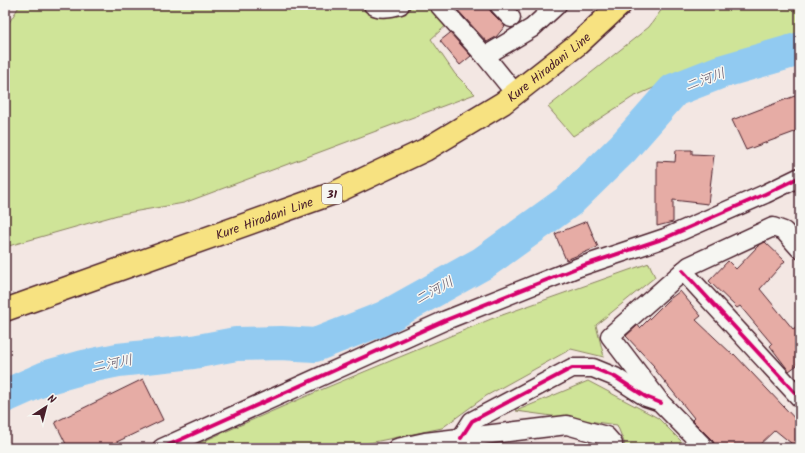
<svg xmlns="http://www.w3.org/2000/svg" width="805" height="453" viewBox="0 0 805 453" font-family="Kalam,'Klee One',sans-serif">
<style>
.green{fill:#cfe498;stroke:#8c8262}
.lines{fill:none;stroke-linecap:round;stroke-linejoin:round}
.river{stroke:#91caf1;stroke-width:34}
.building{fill:#e6aca5;stroke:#4a1f2b}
.minor-casing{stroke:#4a1f2b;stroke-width:21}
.major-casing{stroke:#4a1f2b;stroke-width:25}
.minor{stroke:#f6f6f2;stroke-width:18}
.major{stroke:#f7e281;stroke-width:22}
.cycleway-casing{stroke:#f6f6f2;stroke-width:6}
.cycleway{stroke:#d6006c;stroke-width:4}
.labels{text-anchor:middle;stroke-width:3;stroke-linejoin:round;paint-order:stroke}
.shield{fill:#f6f6f2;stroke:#7e6067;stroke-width:1}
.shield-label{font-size:12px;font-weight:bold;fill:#4a1f2b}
.street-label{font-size:13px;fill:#4a1f2b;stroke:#f6f6f2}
.water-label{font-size:14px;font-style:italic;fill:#5f5266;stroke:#f6f6f2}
</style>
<rect width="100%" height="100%" fill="#f3e7e3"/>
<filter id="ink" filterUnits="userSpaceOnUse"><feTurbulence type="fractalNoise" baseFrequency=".025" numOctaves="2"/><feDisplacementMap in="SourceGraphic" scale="8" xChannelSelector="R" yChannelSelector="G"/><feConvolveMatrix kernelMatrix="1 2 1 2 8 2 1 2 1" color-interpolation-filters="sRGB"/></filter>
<g filter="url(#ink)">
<!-- green -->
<g class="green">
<polygon points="20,5 360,5 374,15 398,12 419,5 435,5 449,23 431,39 455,74 475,94 184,203 121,214 5,247 5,29"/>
<polygon points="665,5 800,5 800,33 765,47 703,66 633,97 573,136 548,107 649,27"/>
<polygon points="649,263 655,277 596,325 604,357 571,349 486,396 442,428 345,448 188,448 323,389 491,319"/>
<polygon points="588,381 658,418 688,448 625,448 624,442 617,425 516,411"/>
</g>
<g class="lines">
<!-- river -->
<polyline class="river" points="5,396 48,377 84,367 118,360 193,352 236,344 281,343 315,345 384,318 483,263 569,201 623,148 674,90 720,72 800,49"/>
</g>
<!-- building -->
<g class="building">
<polygon points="453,5 489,5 489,8 491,12 505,26 496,37 487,42"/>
<polygon points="450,33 471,56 460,65 440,41"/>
<polygon points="800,94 800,130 746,150 732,120"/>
<polygon points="676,150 692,150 692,154 714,155 708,204 673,200 673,222 657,226 657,161 675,162"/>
<polygon points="587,221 598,247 566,260 555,234"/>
<polygon points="765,242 785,261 760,289 793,329 800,324 800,363 789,371 770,346 772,344 740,306 737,308 709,281 728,261 736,269 758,246"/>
<polygon points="680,291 701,316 696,320 733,355 734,354 800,424 800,448 797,448 775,430 756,448 716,448 713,441 692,420 694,418 653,367 654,366 626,336 638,325 640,328 667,301"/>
<polygon points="143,379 163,420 104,448 68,448 55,422"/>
</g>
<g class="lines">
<defs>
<g id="minor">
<path d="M373,5c7,5 19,2 27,0"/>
<polyline points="439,5 485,56 515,93"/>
<polyline points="499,5 511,18"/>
<polyline points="485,56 532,28 557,5"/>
<polyline points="683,271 800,398"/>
<polyline points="461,438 472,421 572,368 593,368 615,377 646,397 658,401"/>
<polyline points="162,448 446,320 579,267 665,238 765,194 800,177"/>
<polyline points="397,448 425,442 567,425 606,436 613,444 613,448"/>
<polyline points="705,448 661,403 610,336 689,266 773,227 784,231 800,249"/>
</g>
<g id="major">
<path id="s1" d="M5,310l329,-117 91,-43 78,-47 75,-59 42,-39"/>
</g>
</defs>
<!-- minor casing -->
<use href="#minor" class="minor-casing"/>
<!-- major casing -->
<use href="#major" class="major-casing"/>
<!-- minor -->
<use href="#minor" class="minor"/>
<!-- major -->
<use href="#major" class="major"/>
<defs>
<g id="cycleway">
<polyline points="683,271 800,398"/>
<polyline points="461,438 472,421 572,368 593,368 615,377 646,397 661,403"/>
<polyline points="162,448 446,320 579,267 665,238 765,194 800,177"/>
</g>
</defs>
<!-- cycleway casing -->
<use href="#cycleway" class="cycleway-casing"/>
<!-- cycleway -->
<use href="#cycleway" class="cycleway"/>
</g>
</g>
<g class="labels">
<!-- shield labels -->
<rect class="shield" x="322" y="184" width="20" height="20" rx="3"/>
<g class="shield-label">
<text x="332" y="198">31</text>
</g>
<!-- street labels -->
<g class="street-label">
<text dy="5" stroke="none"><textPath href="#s1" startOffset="599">Kure Hiradani Line</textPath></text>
<text dy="5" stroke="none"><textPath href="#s1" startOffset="275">Kure Hiradani Line</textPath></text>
</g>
<!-- water labels -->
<g class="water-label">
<text transform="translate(705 79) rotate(-20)" y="5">二河川</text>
<text transform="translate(434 290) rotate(-29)" y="5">二河川</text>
<text transform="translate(112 363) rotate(-11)" y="5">二河川</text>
</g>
</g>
<!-- margin -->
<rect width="805" height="453" fill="none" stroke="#f6f6f2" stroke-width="20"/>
<rect x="10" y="10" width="785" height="433" fill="none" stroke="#4a1f2b" stroke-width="1.5" filter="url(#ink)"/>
<!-- north arrow -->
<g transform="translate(46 407) rotate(36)" stroke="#f6f6f2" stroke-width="3" paint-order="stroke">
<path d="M0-3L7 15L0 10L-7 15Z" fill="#4a1f2b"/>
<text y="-6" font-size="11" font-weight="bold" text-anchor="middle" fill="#4a1f2b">N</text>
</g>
</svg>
